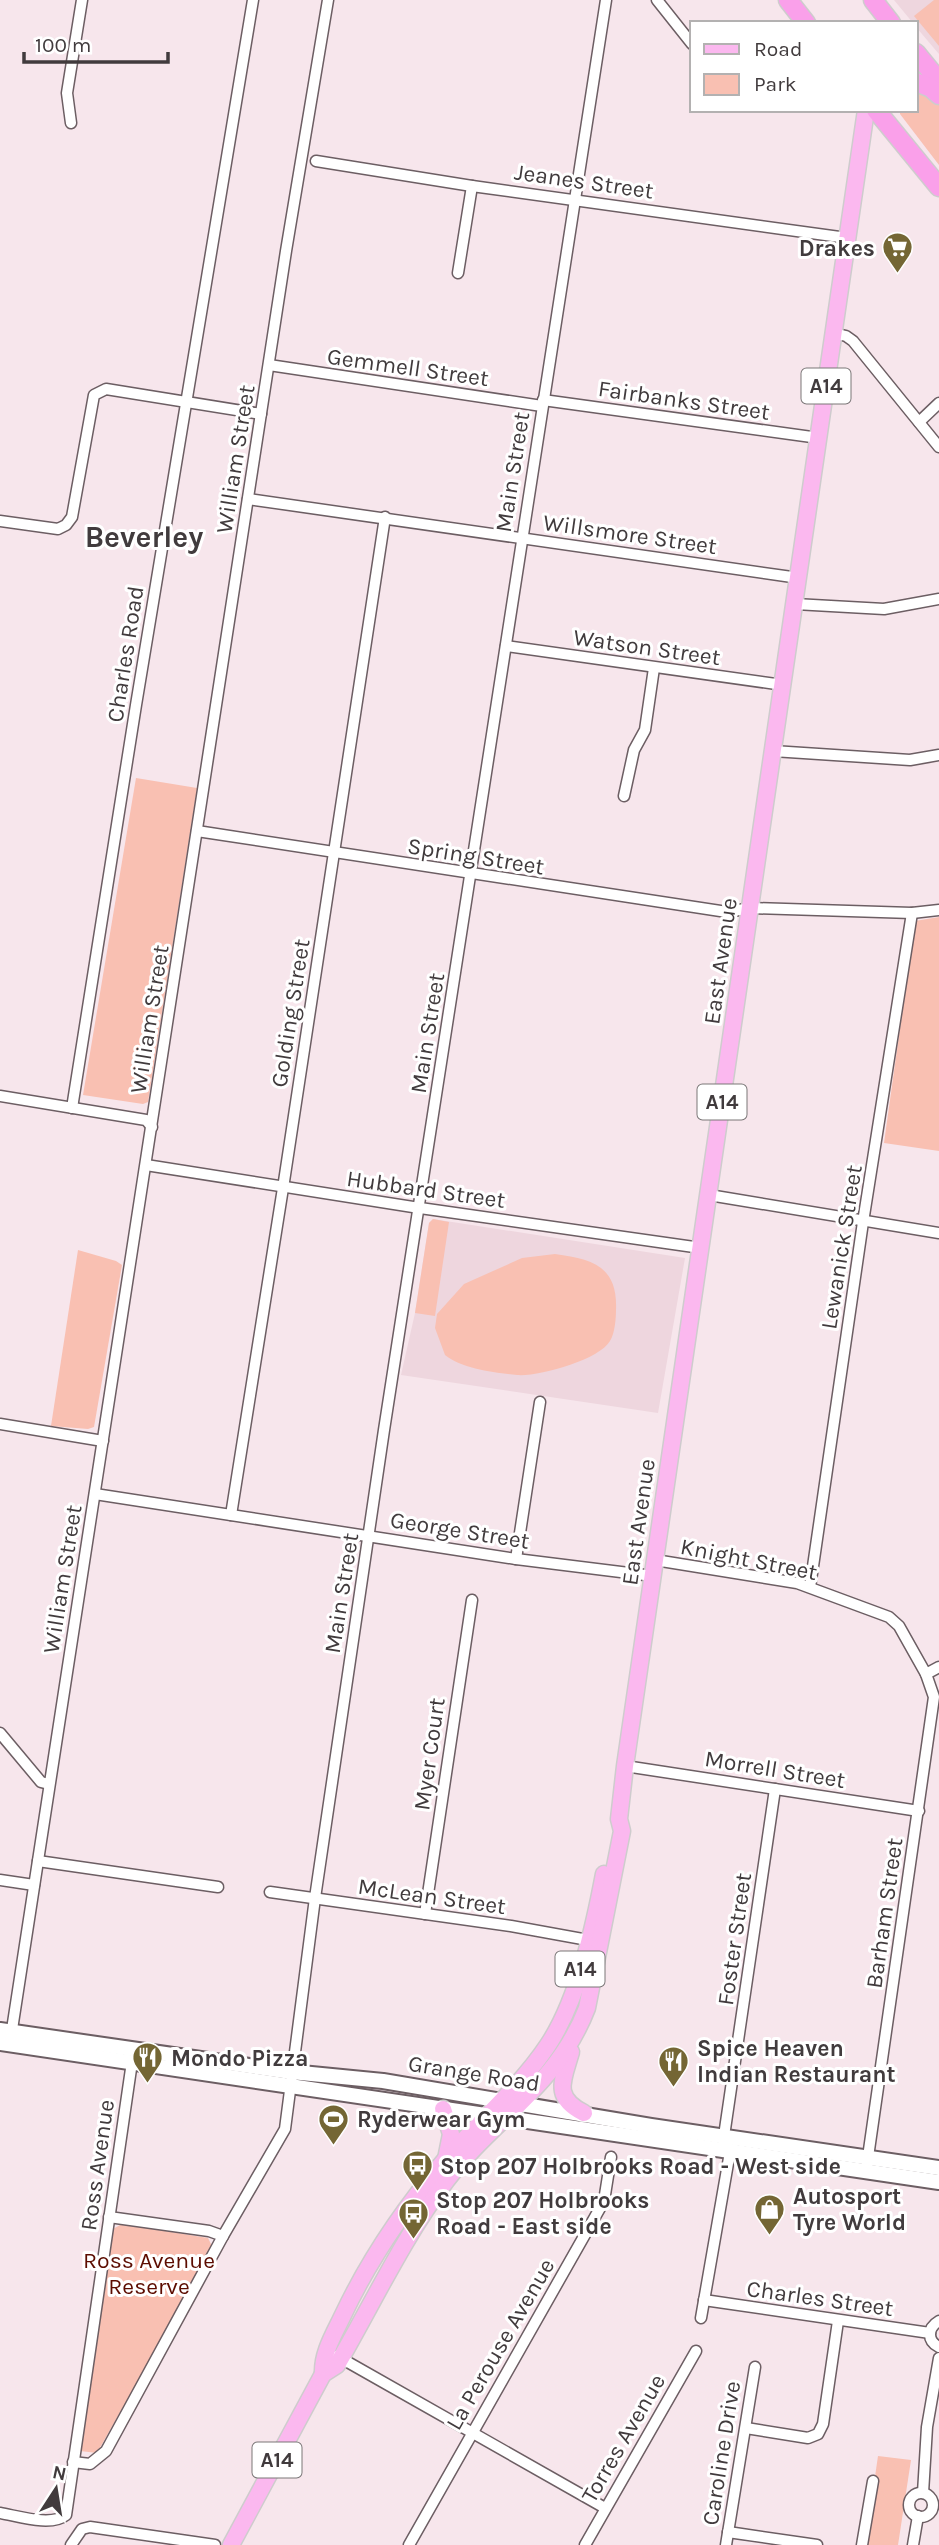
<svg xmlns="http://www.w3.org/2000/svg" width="939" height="2545" viewBox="0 0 939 2545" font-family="Karla,sans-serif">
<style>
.built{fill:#eed6de}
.green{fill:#f9c0b2}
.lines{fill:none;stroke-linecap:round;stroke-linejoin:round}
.minor-casing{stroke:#6c5e63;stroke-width:13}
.secondary-casing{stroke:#6c5e63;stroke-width:18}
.primary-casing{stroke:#cecccd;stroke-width:19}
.trunk-casing{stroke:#cecccd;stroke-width:21}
.minor{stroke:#fff;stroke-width:10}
.secondary{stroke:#fff;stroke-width:14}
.primary{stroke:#fbb8ef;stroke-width:16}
.trunk{stroke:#faa0ea;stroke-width:18}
.labels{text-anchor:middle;stroke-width:6;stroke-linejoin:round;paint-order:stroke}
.shield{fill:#fff;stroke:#7a7677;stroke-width:2}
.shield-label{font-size:21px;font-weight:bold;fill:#413b3d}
.street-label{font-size:23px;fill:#413b3d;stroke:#fff}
.poi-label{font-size:23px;font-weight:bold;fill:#413b3d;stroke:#fff;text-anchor:start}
.park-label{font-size:23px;fill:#5c0c00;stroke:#fff}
.district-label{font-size:30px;font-weight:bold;fill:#413b3d;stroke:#fff}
</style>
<rect width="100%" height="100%" fill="#f7e6ec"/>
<!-- built -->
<g class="built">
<polygon points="894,0 939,0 939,54 916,27 916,23 913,23"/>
<polygon points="433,1219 685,1258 658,1413 401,1375 415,1313 429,1223"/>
</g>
<!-- green -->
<g class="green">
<polygon points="934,0 939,0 939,46 914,16"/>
<polygon points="916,91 922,91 939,104 939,165 900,114 900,110 916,110"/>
<polygon points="136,778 197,788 148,1102 143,1104 83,1095"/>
<polygon points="939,917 939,1151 884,1143 915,921"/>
<polygon points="433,1219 449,1222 435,1316 415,1313 429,1223"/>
<polygon points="78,1250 116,1261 122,1265 94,1427 88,1429 51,1426"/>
<path d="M555,1254c37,5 63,12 61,56 0,8 -1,23 -6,31 -11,19 -72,36 -93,34 -21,-2 -55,-6 -72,-20l-10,-27 2,-14 27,-30 58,-26z"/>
<polygon points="122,2224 208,2238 213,2248 97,2453 80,2451 111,2230"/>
<polygon points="878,2456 911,2460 898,2545 865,2545"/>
</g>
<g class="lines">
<defs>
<g id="minor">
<polyline points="657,0 692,44"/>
<polyline points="71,123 67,93 82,0"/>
<polyline points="316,161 472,186 847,238"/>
<polyline points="458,273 472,186"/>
<polyline points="833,333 846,336 853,341 939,447"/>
<polyline points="269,365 542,406"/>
<polyline points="543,400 819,438"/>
<polyline points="919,422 939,403"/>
<polyline points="248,499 799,578"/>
<polyline points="0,521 58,529 66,525 72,517 94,395 106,389 261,414"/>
<polyline points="795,604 884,609 939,599"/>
<polyline points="506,646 783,685"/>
<polyline points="773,751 910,760 939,755"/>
<polyline points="624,796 634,750 645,730 654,668"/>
<polyline points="197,831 727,912 751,908 912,913 939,910"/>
<polyline points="0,1096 146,1120 152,1127"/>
<polyline points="72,1108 136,705 253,0"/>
<polyline points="146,1165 413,1207 701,1248"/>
<polyline points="709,1195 939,1233"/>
<polyline points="0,1424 103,1441"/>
<polyline points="95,1494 516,1559 653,1576"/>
<polyline points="231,1515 283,1188 385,517"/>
<polyline points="516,1559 540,1402"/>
<polyline points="655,1560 797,1583 889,1617 899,1626 926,1674"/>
<polyline points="810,1587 863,1222 912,913"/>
<polyline points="0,1733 41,1782 49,1784"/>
<polyline points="625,1766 919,1811"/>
<polyline points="38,1861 218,1887"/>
<polyline points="0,1880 34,1885"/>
<polyline points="270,1892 511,1926 588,1940"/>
<polyline points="425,1914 472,1600"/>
<polyline points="11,2036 286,251 328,0"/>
<polyline points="867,2164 934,1697 926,1674 939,1667"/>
<polyline points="109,2217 209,2231 223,2236"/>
<polyline points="704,2300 930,2333"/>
<polyline points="701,2318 730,2152 724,2136 775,1789"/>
<path d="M939,2321c-12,7 -12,20 0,26"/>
<polyline points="337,2356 605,2508"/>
<polyline points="746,2428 808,2438 818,2434 823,2424 838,2321"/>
<polyline points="73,2462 90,2464 106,2451 223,2236 285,2129 315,1898 384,1430 606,0"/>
<polyline points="923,2493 927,2427 939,2358"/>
<circle cx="921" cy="2505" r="12"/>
<path d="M0,2513c18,3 51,14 66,2l66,-453"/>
<polyline points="728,2532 817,2545"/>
<polyline points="71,2545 82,2529 90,2527 215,2545"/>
<polyline points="409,2545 604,2201 611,2157"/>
<polyline points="585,2545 696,2351"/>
<polyline points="726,2545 755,2367"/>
<polyline points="862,2545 873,2481"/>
<polyline points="913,2545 918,2516"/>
</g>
<g id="secondary">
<polyline points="0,2030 291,2072 383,2081 651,2126 939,2168"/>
<polyline points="0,2043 939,2182"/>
</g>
<g id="primary">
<path d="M571,2052c-8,28 -19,45 13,61"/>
<polyline points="443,2109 451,2134 446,2159"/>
<path d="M323,2374c-1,-21 11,-40 20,-59 26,-55 63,-109 102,-155 34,-38 75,-73 103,-115 30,-45 46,-118 56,-171"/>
<path d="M231,2545l92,-171 14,-9c36,-62 66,-127 109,-184 48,-63 111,-95 141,-173l35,-177 -3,-12 6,-53 241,-1656"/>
</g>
<g id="trunk">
<polyline points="788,0 806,23"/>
<polyline points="873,0 891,23"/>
<polyline points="916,53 939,81"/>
<polyline points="916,82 931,88 939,95"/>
<polyline points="876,110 939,187"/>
</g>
</defs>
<!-- minor casing -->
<use href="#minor" class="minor-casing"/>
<!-- secondary casing -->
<use href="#secondary" class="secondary-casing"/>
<!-- primary casing -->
<use href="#primary" class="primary-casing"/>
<!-- trunk casing -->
<use href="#trunk" class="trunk-casing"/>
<!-- minor -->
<use href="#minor" class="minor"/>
<!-- secondary -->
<use href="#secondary" class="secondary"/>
<!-- primary -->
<use href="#primary" class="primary"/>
<!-- trunk -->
<use href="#trunk" class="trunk"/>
</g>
<!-- icons -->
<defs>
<symbol id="supermarket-pin" viewBox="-11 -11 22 30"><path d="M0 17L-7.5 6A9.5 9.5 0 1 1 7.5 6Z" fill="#746634" stroke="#fff"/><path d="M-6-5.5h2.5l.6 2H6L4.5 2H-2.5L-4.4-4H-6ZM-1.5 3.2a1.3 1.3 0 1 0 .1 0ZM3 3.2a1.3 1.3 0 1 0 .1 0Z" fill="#fff"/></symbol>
<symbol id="restaurant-pin" viewBox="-11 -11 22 30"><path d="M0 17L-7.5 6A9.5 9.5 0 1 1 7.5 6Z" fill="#746634" stroke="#fff"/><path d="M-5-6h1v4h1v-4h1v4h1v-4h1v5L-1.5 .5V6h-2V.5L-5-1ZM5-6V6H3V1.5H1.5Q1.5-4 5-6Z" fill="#fff"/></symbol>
<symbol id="stadium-pin" viewBox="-11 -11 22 30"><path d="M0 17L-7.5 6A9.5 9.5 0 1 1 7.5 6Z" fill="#746634" stroke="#fff"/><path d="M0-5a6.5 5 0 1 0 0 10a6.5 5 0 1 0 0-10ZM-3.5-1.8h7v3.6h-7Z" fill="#fff"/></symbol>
<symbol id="bus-pin" viewBox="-11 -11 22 30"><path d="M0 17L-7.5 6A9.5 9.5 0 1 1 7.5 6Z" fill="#746634" stroke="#fff"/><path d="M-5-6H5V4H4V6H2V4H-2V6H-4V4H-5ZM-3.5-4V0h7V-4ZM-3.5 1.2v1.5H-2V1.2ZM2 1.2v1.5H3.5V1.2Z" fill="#fff"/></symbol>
<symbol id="shop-pin" viewBox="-11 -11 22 30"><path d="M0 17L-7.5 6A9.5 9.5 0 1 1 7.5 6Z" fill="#746634" stroke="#fff"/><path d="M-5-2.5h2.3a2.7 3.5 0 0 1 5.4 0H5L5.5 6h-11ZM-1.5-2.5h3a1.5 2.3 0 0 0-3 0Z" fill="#fff"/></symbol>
</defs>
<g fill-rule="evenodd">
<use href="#supermarket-pin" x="880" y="230" width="35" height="47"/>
<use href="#restaurant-pin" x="130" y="2040" width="35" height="47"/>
<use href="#restaurant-pin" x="656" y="2044" width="35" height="47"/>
<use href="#stadium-pin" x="316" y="2102" width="35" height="47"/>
<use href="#bus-pin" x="400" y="2148" width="35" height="47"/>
<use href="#shop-pin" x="752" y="2192" width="35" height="47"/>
<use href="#bus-pin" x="396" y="2196" width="35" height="47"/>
</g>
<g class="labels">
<!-- shield labels -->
<g class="shield">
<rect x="801.5" y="368.5" width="49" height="35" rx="5"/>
<rect x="697.5" y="1084.5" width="49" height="35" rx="5"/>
<rect x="555.5" y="1951.5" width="49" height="35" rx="5"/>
<rect x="252.5" y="2442.5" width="49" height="35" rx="5"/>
</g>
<g class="shield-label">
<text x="826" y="393">A14</text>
<text x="722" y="1109">A14</text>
<text x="580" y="1976">A14</text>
<text x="277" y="2467">A14</text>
</g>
<!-- street labels -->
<g class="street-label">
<text transform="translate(584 181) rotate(8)" y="8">Jeanes Street</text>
<text transform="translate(408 367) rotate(8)" y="8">Gemmell Street</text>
<text transform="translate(684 400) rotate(8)" y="8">Fairbanks Street</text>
<text transform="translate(235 459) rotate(-81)" y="8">William Street</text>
<text transform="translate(512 472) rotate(-81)" y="8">Main Street</text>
<text transform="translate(630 534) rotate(8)" y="8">Willsmore Street</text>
<text transform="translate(647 647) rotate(8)" y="8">Watson Street</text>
<text transform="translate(125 654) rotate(-81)" y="8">Charles Road</text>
<text transform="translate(476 856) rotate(9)" y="8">Spring Street</text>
<text transform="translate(720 961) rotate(-82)" y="8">East Avenue</text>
<text transform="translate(290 1013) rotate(-81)" y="8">Golding Street</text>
<text transform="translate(149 1019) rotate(-81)" y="8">William Street</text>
<text transform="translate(427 1033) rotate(-81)" y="8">Main Street</text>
<text transform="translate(426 1189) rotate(8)" y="8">Hubbard Street</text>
<text transform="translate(841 1247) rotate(-81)" y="8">Lewanick Street</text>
<text transform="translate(638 1522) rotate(-82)" y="8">East Avenue</text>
<text transform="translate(460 1530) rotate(9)" y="8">George Street</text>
<text transform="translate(749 1559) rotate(11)" y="8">Knight Street</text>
<text transform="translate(62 1579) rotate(-81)" y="8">William Street</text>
<text transform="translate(341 1593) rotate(-81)" y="8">Main Street</text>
<text transform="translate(429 1754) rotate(-82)" y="8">Myer Court</text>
<text transform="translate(775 1769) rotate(9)" y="8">Morrell Street</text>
<text transform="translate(432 1896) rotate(8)" y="8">McLean Street</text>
<text transform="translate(884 1913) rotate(-82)" y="8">Barham Street</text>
<text transform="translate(734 1939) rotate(-82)" y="8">Foster Street</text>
<text transform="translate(474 2073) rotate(9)" y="8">Grange Road</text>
<text transform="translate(97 2165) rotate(-82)" y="8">Ross Avenue</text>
<text transform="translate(820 2298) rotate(8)" y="8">Charles Street</text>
<text transform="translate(500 2344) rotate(-60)" y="8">La Perouse Avenue</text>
<text transform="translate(623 2438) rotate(-60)" y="8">Torres Avenue</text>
<text transform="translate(721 2453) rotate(-81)" y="8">Caroline Drive</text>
</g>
<!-- poi labels -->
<g class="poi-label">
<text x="875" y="256" text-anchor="end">Drakes</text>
<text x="697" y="2056">Spice Heaven<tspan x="697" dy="26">Indian Restaurant</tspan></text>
<text x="171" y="2066">Mondo Pizza</text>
<text x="357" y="2127">Ryderwear Gym</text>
<text x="440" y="2174">Stop 207 Holbrooks Road - West side</text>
<text x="793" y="2204">Autosport<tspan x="793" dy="26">Tyre World</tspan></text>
<text x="436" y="2208">Stop 207 Holbrooks<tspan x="436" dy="26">Road - East side</tspan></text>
</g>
<!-- park labels -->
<g class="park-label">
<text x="149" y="2268">Ross Avenue<tspan x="149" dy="26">Reserve</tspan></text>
</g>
<!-- district labels -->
<g class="district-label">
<text x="144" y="547">Beverley</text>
</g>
</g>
<!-- legend -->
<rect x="690" y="21" width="228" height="91" fill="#ffffff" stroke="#b3b1b1" stroke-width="2"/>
<rect x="704" y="44" width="35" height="10" fill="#fbb8ef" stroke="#b3b1b1" stroke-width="2"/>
<text x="754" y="56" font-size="21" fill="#413b3d">Road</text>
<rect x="704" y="74" width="35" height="21" fill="#f9c0b2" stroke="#b3b1b1" stroke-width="2"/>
<text x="754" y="91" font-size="21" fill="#413b3d">Park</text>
<!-- north arrow -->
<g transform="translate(56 2489) rotate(12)" stroke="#ffffff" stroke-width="5" paint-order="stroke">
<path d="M0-5L12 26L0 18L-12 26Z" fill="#413b3d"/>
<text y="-10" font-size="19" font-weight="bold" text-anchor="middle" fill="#413b3d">N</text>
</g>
<!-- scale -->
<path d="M24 52v10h144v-10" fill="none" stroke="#413b3d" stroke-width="3.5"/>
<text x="35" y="52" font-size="21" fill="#413b3d" stroke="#ffffff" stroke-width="5" paint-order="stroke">100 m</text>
</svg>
